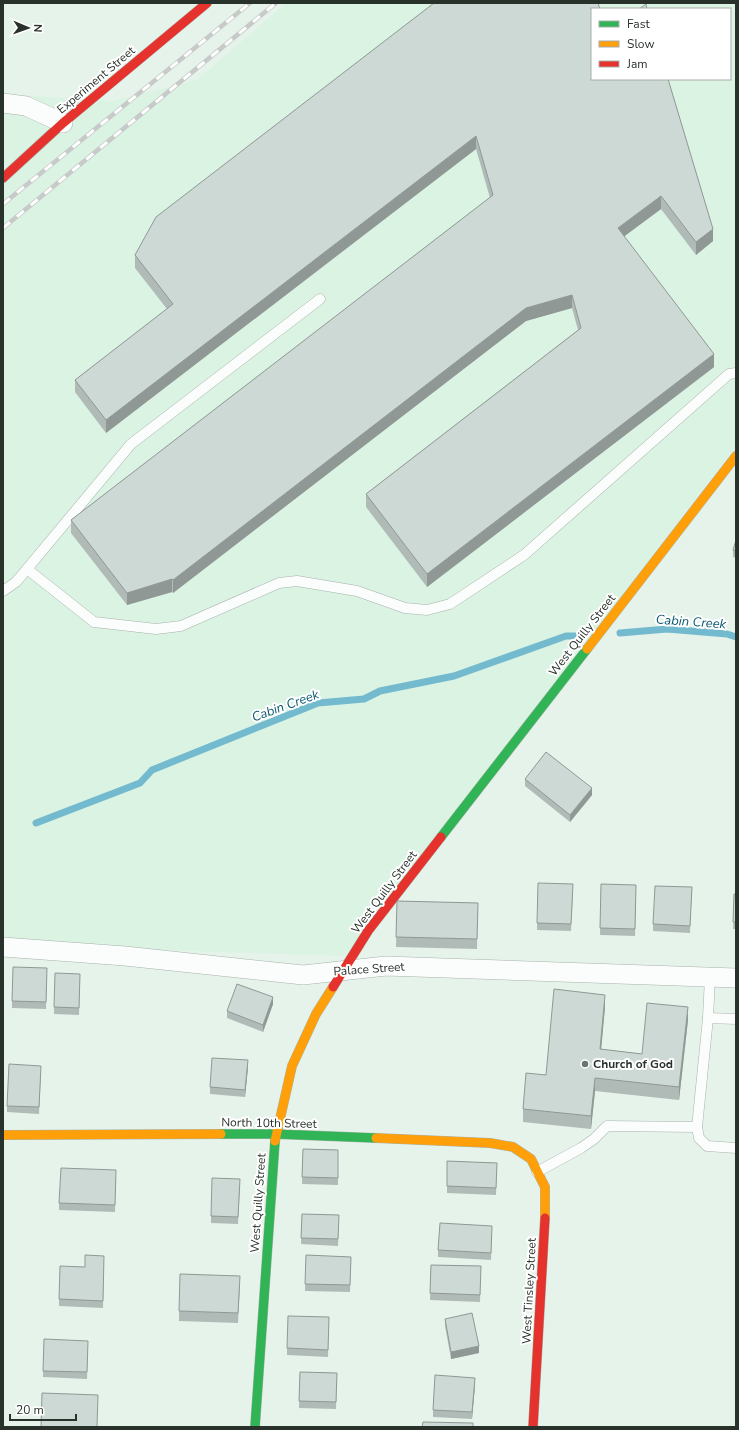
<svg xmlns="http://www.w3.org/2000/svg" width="739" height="1430" viewBox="0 0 739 1430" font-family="'Nunito Sans',sans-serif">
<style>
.built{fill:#daf3e3;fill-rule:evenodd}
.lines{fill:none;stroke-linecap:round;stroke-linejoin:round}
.stream{stroke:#74bacf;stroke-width:7}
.lane-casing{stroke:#a8b2ab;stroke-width:11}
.street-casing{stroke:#a8b2ab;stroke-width:20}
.fast-casing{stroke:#a8b2ab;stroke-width:10}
.slow-casing{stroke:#a8b2ab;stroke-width:10}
.jam-casing{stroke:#a8b2ab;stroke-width:10}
.lane{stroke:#fbfdfc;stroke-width:10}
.street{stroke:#fbfdfc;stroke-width:19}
.fast{stroke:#30b455;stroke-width:9}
.slow{stroke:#ff9f0a;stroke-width:9}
.jam{stroke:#e5322d;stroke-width:9}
.rail-casing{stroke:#c7cac8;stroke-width:4.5}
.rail{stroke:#fff;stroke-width:3;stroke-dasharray:9;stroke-linecap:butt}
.wall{fill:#b0bbb7}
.shaded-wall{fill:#909895}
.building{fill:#cdd9d5;stroke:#909895}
.poi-dot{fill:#6a766e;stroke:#fff;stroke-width:1.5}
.labels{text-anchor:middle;stroke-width:4;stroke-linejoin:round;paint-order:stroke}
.street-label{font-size:12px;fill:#28322b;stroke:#fff}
.poi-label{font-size:12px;font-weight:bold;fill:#28322b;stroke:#fff;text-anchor:start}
.water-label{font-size:13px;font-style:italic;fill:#0c5971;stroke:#fff}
</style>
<rect width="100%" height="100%" fill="#e6f3ea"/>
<!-- built -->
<path class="built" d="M286,3h450v443l-391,510 -342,-11v-851l110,7 84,-21zM592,9h138v70h-138z"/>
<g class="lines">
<!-- stream -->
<g class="stream">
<polyline points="620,633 667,629 727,634 736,637"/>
<polyline points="36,823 140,783 152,770 318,703 364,699 380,691 454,676 566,636 576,636"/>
</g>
<defs>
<g id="lane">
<polyline points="27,569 94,622 156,629 181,626 279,583 297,581 357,591 405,608 427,610 450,604 524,555 729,374 736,373"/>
<polyline points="3,591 16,582 27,569 131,444 320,299"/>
<polyline points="708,1018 710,977"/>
<polyline points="736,1019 708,1018 697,1127 699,1138 707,1146 736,1148"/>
<polyline points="537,1172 581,1148 594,1139 607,1126 697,1127"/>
</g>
<g id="street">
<polyline points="3,103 26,106 63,123"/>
<polyline points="3,947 125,956 303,975 386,966 736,978"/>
</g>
<g id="fast">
<polyline points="441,837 587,649"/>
<polyline points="221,1134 275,1134 376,1138"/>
<polyline points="255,1427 275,1141"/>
</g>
<g id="slow">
<polyline points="587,649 736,456"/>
<polyline points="3,1135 221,1134"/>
<polyline points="376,1138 490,1143 513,1147 531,1159 545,1187 545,1218"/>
<polyline points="275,1141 292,1066 316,1014 333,987"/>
</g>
<g id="jam">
<polyline points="3,178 63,123 207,3"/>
<polyline points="333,987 368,931 441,837"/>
<polyline points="533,1427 545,1218"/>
</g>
</defs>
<!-- lane casing -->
<use href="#lane" class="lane-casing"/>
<!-- street casing -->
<use href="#street" class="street-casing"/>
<!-- fast casing -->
<use href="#fast" class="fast-casing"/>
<!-- slow casing -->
<use href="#slow" class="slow-casing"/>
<!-- jam casing -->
<use href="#jam" class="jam-casing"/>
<!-- lane -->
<use href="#lane" class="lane"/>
<!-- street -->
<use href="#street" class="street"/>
<!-- fast -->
<use href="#fast" class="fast"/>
<!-- slow -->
<use href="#slow" class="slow"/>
<!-- jam -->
<use href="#jam" class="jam"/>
<defs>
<g id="rail">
<polyline points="3,204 250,3"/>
<polyline points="3,228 276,3"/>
</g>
</defs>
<!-- rail casing -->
<use href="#rail" class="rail-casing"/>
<!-- rail -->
<use href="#rail" class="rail"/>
</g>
<!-- wall -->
<g class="wall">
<polygon points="592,9 713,241 696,255 661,209 624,236 714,367 427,587 366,507 366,494 578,330 572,308 526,321 173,593 172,592 127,605 71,533 71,520 490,198 476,149 106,433 75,392 75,380 167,309 135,268 135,255"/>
<polygon points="736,540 736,558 733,557 733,550"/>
<polygon points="525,779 592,795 570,822 525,786"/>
<polygon points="601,884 636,885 635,936 600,935"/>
<polygon points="692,887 690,933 653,931 653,924"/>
<polygon points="573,891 571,931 537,930 537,923"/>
<polygon points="734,894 736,894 736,929 733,929"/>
<polygon points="397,901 478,903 477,949 396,947"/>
<polygon points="80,974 79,1015 54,1014 54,1007"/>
<polygon points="47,975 46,1009 12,1008 12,1001"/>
<polygon points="273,1004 263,1032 227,1018 227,1011"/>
<polygon points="605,1007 601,1049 642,1054 688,1020 679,1100 595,1091 591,1129 523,1122 523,1109 546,1075"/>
<polygon points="248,1067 245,1097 210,1094 210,1087"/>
<polygon points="41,1073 39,1114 7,1112 7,1106"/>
<polygon points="303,1149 338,1150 338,1185 302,1184"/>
<polygon points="447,1161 497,1163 496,1195 447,1193"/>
<polygon points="116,1177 115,1212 59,1210 59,1203"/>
<polygon points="240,1185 238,1224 211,1223 211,1216"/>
<polygon points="302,1214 339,1215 338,1246 301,1244"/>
<polygon points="492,1233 491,1260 438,1257 438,1250"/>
<polygon points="306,1255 351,1257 350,1292 305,1291"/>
<polygon points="104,1256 103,1308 59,1306 59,1299 85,1267"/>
<polygon points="431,1265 481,1266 480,1302 430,1300"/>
<polygon points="240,1286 238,1323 179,1321 179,1311"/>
<polygon points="329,1317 328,1357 287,1355 287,1348"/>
<polygon points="445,1319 479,1353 451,1359 445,1326"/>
<polygon points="44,1339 88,1348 87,1379 43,1377"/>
<polygon points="300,1372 337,1373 336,1409 299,1408"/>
<polygon points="475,1385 472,1419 433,1417 433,1410"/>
</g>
<!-- shaded-wall -->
<g class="shaded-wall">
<polygon points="476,136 476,149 106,433 106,420"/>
<polygon points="661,196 661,209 618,241 618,228"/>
<polygon points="713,229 713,241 696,255 696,242"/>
<polygon points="572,295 572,308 526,321 173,593 173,580 526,308"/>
<polygon points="714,354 714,367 427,587 427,574"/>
<polygon points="172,579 172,592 127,605 127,593"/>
<polygon points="592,788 592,795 570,822 570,815"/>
<polygon points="605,995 605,1007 600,1062 600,1049"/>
<polygon points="273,997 273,1004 263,1032 263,1025"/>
<polygon points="688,1007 688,1020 679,1100 679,1087"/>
<polygon points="248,1060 248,1067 245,1097 245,1090"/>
<polygon points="595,1078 595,1091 591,1129 591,1116"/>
<polygon points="479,1346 479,1353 451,1359 451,1352"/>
<polygon points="475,1378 475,1385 472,1419 472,1412"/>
</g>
<!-- building -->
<g class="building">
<polygon points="434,3 598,3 600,9 592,9 592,79 668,79 713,229 696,242 661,196 618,228 714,354 427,574 366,494 581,328 572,295 526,308 173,580 172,579 127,593 71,520 493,195 476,136 106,420 75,380 173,304 135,255 156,217"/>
<polygon points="646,4 647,9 639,9"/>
<polygon points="736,540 736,551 733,550"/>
<polygon points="546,752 592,788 570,815 525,779"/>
<polygon points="538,883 573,884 571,924 537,923"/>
<polygon points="601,884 636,885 635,929 600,928"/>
<polygon points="655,886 692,887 690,926 653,924"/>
<polygon points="734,894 736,894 736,922 733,922"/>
<polygon points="397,901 478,903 477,939 396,937"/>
<polygon points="13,967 47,968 46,1002 12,1001"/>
<polygon points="55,973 80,974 79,1008 54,1007"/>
<polygon points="237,984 273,997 263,1025 227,1011"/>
<polygon points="554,989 605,995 600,1049 642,1054 647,1003 688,1007 679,1087 595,1078 591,1116 523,1109 526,1073 546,1075"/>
<polygon points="212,1058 248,1060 245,1090 210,1087"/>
<polygon points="9,1064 41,1066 39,1107 7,1106"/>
<polygon points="303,1149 338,1150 338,1178 302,1177"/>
<polygon points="447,1161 497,1163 496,1188 447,1186"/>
<polygon points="61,1168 116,1170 115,1205 59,1203"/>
<polygon points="212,1178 240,1179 238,1217 211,1216"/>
<polygon points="302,1214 339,1215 338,1239 301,1238"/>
<polygon points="440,1223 492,1226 491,1253 438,1250"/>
<polygon points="85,1255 104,1256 103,1301 59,1299 60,1266 85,1267"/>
<polygon points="306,1255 351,1257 350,1285 305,1284"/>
<polygon points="431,1265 481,1266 480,1295 430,1293"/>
<polygon points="180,1274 240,1276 238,1313 179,1311"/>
<polygon points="472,1313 479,1346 451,1352 445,1319"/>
<polygon points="288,1316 329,1317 328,1350 287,1348"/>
<polygon points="44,1339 88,1341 87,1372 43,1371"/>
<polygon points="300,1372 337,1373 336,1402 299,1401"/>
<polygon points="435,1375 475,1378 472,1412 433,1410"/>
<polygon points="42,1393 98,1395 97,1427 41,1427"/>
<polygon points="423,1422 473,1423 473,1427 422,1427"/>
</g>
<!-- markers -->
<circle class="poi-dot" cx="585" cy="1064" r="4"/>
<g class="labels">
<!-- street labels -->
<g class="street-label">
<text transform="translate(96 80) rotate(-40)" y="4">Experiment Street</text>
<text transform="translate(582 635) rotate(-52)" y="4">West Quilly Street</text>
<text transform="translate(384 892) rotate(-53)" y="4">West Quilly Street</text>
<text transform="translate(369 969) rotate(-4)" y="4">Palace Street</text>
<text transform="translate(269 1123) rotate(1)" y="4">North 10th Street</text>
<text transform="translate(258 1203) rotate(-86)" y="4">West Quilly Street</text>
<text transform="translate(529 1291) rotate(-87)" y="4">West Tinsley Street</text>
</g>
<!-- poi labels -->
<g class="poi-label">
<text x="593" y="1068">Church of God</text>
</g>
<!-- water labels -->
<g class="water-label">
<text transform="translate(691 621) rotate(4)" y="5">Cabin Creek</text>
<text transform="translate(285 705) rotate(-20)" y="5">Cabin Creek</text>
</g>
</g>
<!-- border -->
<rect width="739" height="1430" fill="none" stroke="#28322b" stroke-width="8"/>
<!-- legend -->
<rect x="591" y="8" width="140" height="72" fill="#ffffff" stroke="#a9adaa"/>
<rect x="599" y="21" width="20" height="6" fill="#30b455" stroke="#a9adaa"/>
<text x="627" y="28" font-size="12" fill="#28322b">Fast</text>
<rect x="599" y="41" width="20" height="6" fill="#ff9f0a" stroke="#a9adaa"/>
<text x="627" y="48" font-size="12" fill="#28322b">Slow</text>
<rect x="599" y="61" width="20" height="6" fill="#e5322d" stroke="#a9adaa"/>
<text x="627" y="68" font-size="12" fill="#28322b">Jam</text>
<!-- north arrow -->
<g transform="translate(28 28) rotate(92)" stroke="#ffffff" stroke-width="3" paint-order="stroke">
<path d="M0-3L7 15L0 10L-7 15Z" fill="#28322b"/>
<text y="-6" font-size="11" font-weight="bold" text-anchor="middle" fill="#28322b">N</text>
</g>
<!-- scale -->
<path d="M10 1414v6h66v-6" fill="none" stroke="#28322b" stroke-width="2"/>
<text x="16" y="1414" font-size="12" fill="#28322b" stroke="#ffffff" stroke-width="3" paint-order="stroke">20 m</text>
</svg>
